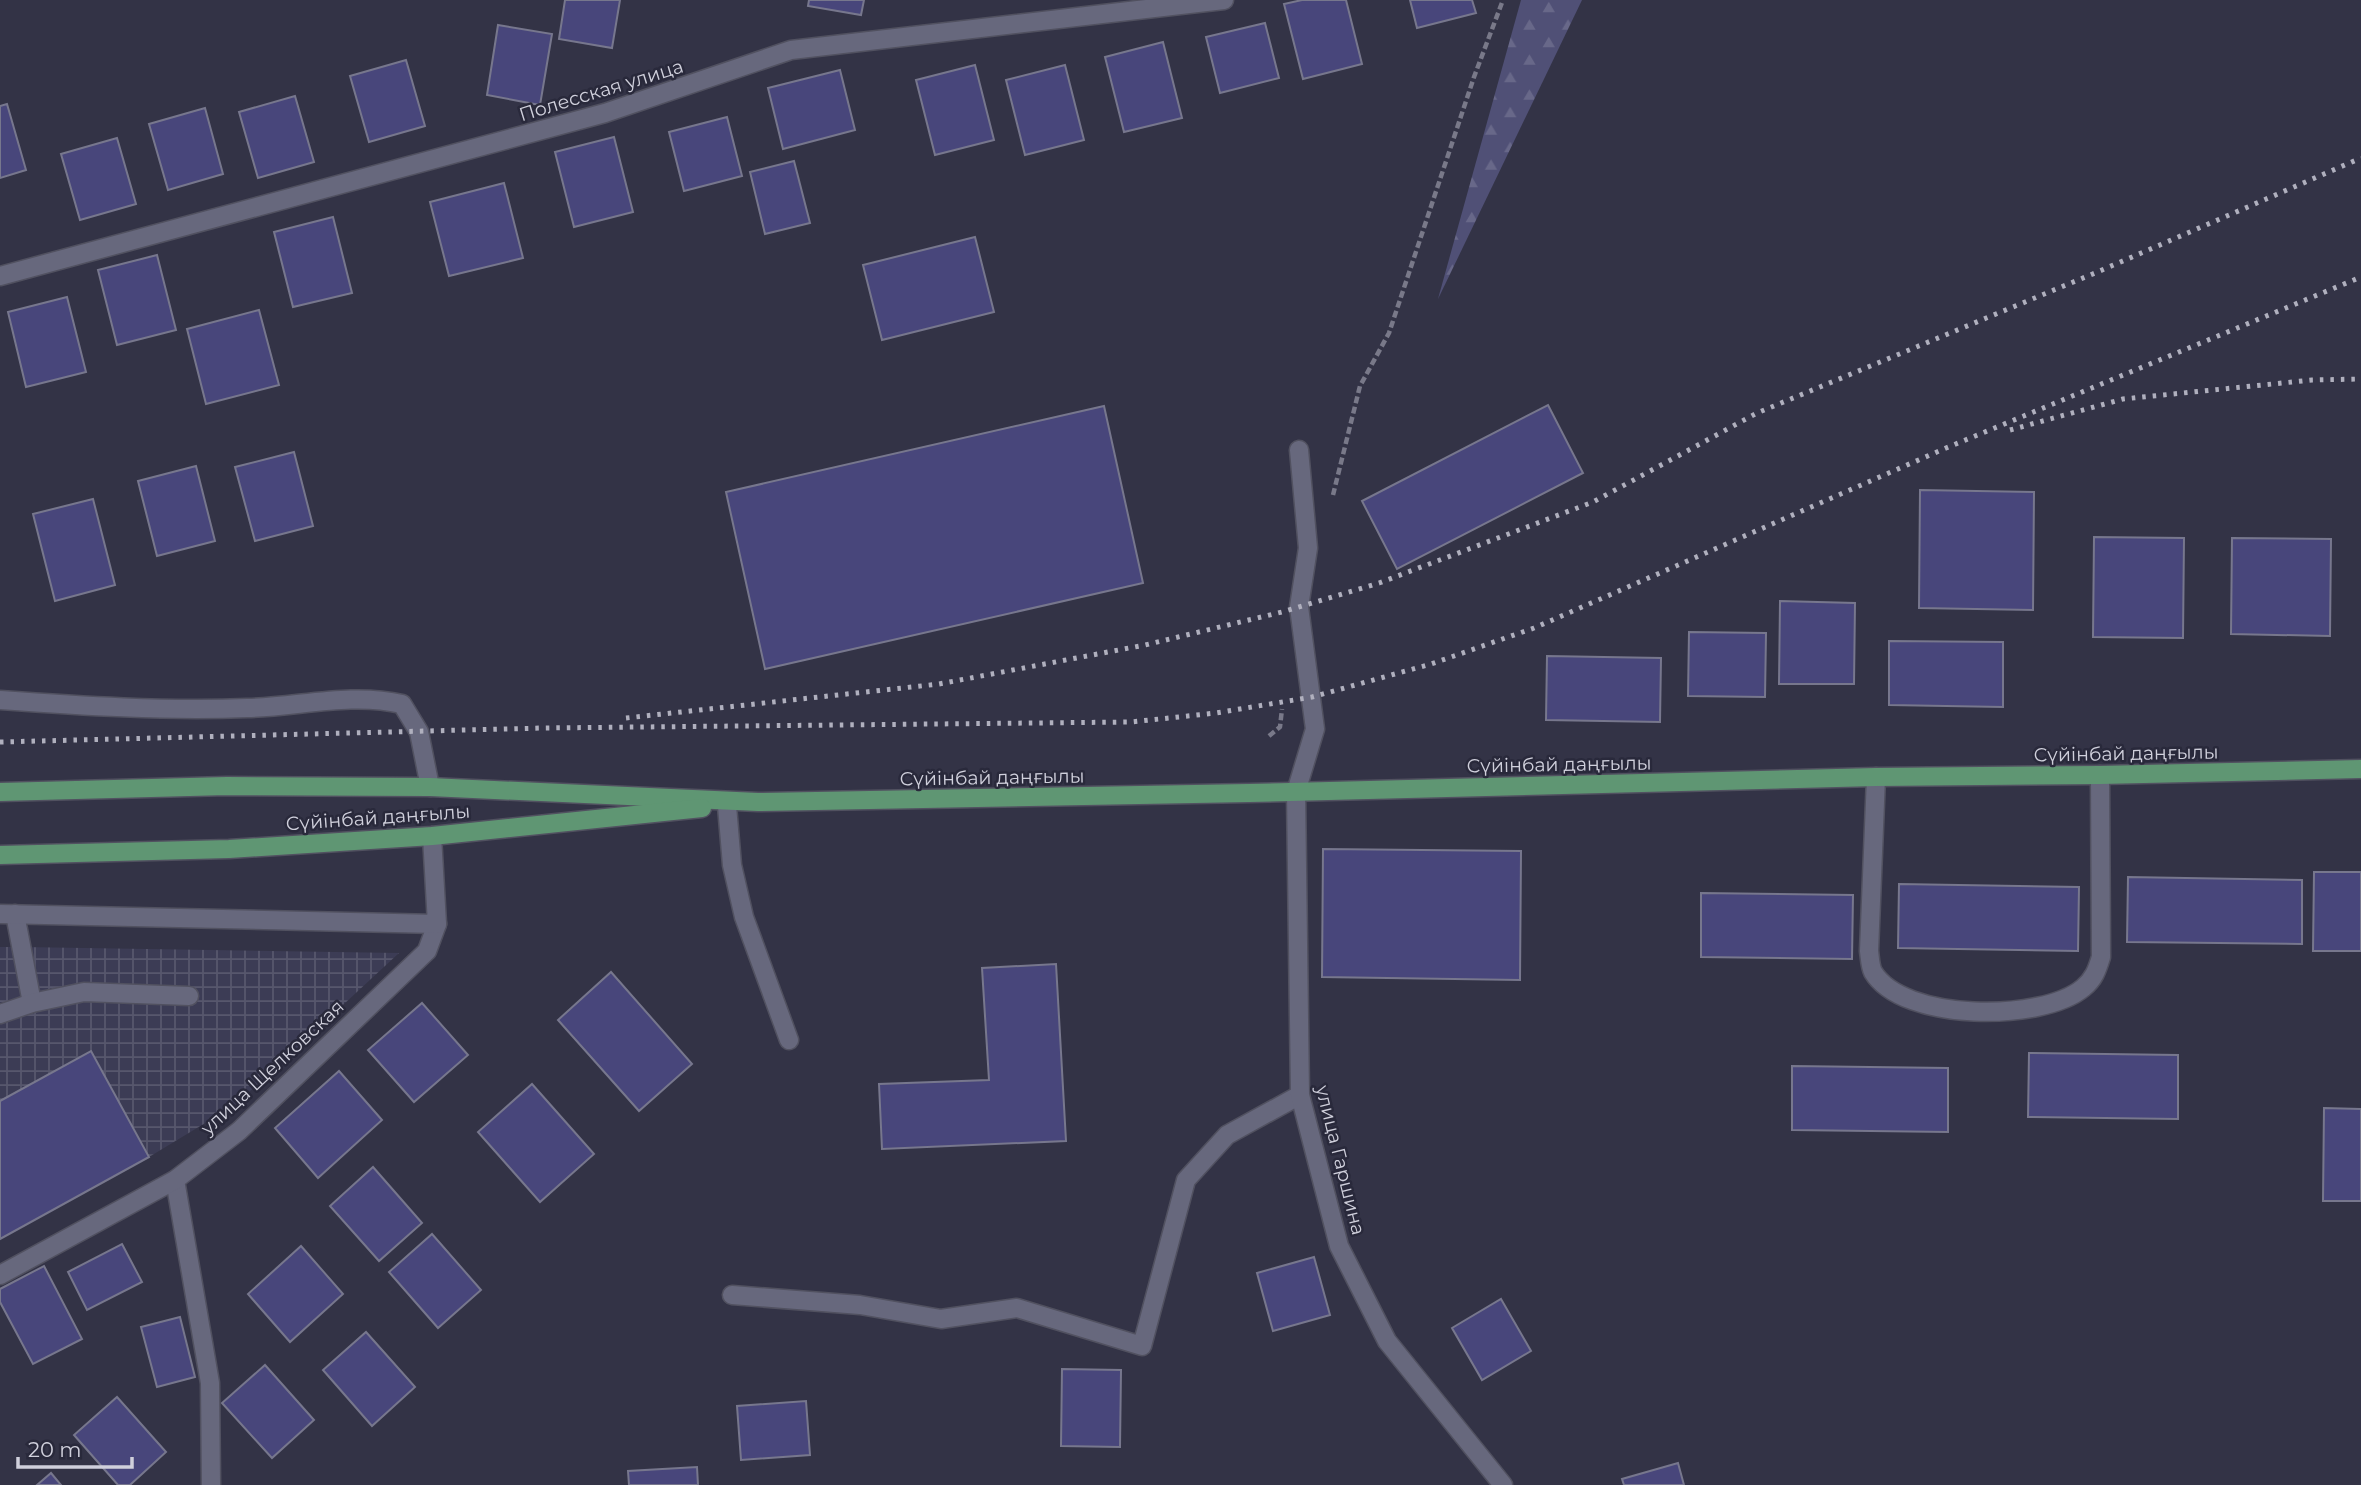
<svg xmlns="http://www.w3.org/2000/svg" width="2361" height="1485" viewBox="0 0 2361 1485" font-family="Montserrat,sans-serif">
<style>
.industrial{fill:url(#industrial-grid)}
.forest{fill:url(#forest-firs)}
.building{fill:#48467b;stroke:#77778d;stroke-width:2}
.lines{fill:none;stroke-linecap:round;stroke-linejoin:round}
.service-casing{stroke:#515160;stroke-width:21}
.minor-casing{stroke:#515160;stroke-width:21}
.tertiary-casing{stroke:#515160;stroke-width:21}
.primary-casing{stroke:#515160;stroke-width:21}
.path{stroke:#797989;stroke-width:4.5;stroke-dasharray:7 3.5;stroke-linecap:butt}
.service{stroke:#67687d;stroke-width:18}
.minor{stroke:#67687d;stroke-width:18}
.tertiary{stroke:#67687d;stroke-width:18}
.primary{stroke:#5f9673;stroke-width:18}
.rail{stroke:#b0b0be;stroke-width:5;stroke-dasharray:3.5 7;stroke-linecap:butt}
.labels{text-anchor:middle;stroke-width:5;stroke-linejoin:round;paint-order:stroke}
.street-label{font-size:19px;fill:#d0d0dc;stroke:#29293b}
</style>
<defs>
<pattern id="industrial-grid" width="8" height="8" patternUnits="userSpaceOnUse" patternTransform="scale(1.75)"><rect width="8" height="8" fill="#3c3c55"/><path d="M0 4h8M4 0v8" fill="none" stroke="#57576d"/></pattern>
<pattern id="forest-firs" width="22" height="20" patternUnits="userSpaceOnUse" patternTransform="scale(1.75)"><rect width="22" height="20" fill="#505076"/><path d="M5 1l3.5 6h-7zM16 11l3.5 6h-7z" fill="#686889"/></pattern>
</defs>
<rect width="100%" height="100%" fill="#333346"/>
<!-- industrial -->
<polygon class="industrial" points="0,947 21,947 399,953 235,1105 149,1157 0,1239"/>
<!-- forest -->
<polygon class="forest" points="1521,0 1582,0 1438,299"/>
<!-- building -->
<g class="building">
<polygon points="565,0 620,0 612,48 559,39"/>
<polygon points="809,0 864,0 861,15 808,6"/>
<polygon points="1302,0 1346,0 1362,64 1303,79 1284,4"/>
<polygon points="1410,0 1472,0 1476,13 1417,28"/>
<polygon points="1265,23 1279,78 1220,93 1206,37"/>
<polygon points="498,25 552,34 540,105 487,95"/>
<polygon points="1163,42 1182,118 1124,132 1105,57"/>
<polygon points="406,60 425,126 369,142 350,76"/>
<polygon points="975,65 994,140 935,155 916,80"/>
<polygon points="1065,65 1084,140 1025,155 1006,80"/>
<polygon points="840,70 855,130 783,149 768,88"/>
<polygon points="295,96 314,162 258,178 239,112"/>
<polygon points="7,104 26,170 0,178 0,106"/>
<polygon points="205,108 223,174 168,190 149,124"/>
<polygon points="727,117 742,176 684,191 669,132"/>
<polygon points="614,137 633,212 574,227 555,152"/>
<polygon points="117,138 136,204 80,220 61,154"/>
<polygon points="794,161 810,223 765,234 750,172"/>
<polygon points="504,183 523,258 449,276 430,202"/>
<polygon points="333,217 352,293 293,307 274,232"/>
<polygon points="975,237 994,312 882,340 863,265"/>
<polygon points="157,255 176,330 117,345 98,270"/>
<polygon points="67,297 86,372 26,387 8,312"/>
<polygon points="259,310 279,385 206,404 187,329"/>
<polygon points="1548,405 1583,473 1397,569 1362,501"/>
<polygon points="1104,406 1143,583 765,669 726,492"/>
<polygon points="294,452 313,526 255,541 235,467"/>
<polygon points="196,466 215,541 157,556 138,481"/>
<polygon points="1920,490 2034,492 2033,610 1919,608"/>
<polygon points="93,499 115,585 55,601 33,514"/>
<polygon points="2094,537 2184,538 2183,638 2093,637"/>
<polygon points="2232,538 2331,539 2330,636 2231,634"/>
<polygon points="1780,601 1855,603 1854,684 1779,684"/>
<polygon points="1689,632 1766,633 1765,697 1688,696"/>
<polygon points="1889,641 2003,642 2003,707 1889,705"/>
<polygon points="1547,656 1661,658 1660,722 1546,720"/>
<polygon points="1323,849 1521,851 1520,980 1322,977"/>
<polygon points="2314,872 2361,872 2361,951 2313,951"/>
<polygon points="2128,877 2302,880 2302,944 2127,942"/>
<polygon points="1899,884 2079,887 2078,951 1898,948"/>
<polygon points="1701,893 1853,895 1852,959 1701,957"/>
<polygon points="1056,964 1066,1141 882,1149 879,1084 989,1080 982,968"/>
<polygon points="611,972 692,1064 639,1111 558,1020"/>
<polygon points="422,1003 468,1055 414,1102 368,1050"/>
<polygon points="91,1051 149,1157 0,1239 0,1101"/>
<polygon points="2029,1053 2178,1055 2178,1119 2028,1117"/>
<polygon points="1792,1066 1948,1068 1948,1132 1792,1130"/>
<polygon points="339,1071 382,1120 318,1178 275,1128"/>
<polygon points="532,1084 594,1154 540,1202 478,1132"/>
<polygon points="2324,1108 2361,1109 2361,1201 2323,1201"/>
<polygon points="373,1167 422,1223 379,1261 330,1206"/>
<polygon points="432,1234 481,1290 438,1328 389,1272"/>
<polygon points="122,1244 142,1282 87,1310 68,1272"/>
<polygon points="301,1246 343,1294 290,1342 248,1294"/>
<polygon points="1314,1257 1330,1315 1273,1331 1257,1273"/>
<polygon points="44,1266 82,1339 33,1364 0,1302 0,1289"/>
<polygon points="1501,1299 1531,1351 1482,1380 1452,1328"/>
<polygon points="180,1317 195,1377 157,1387 141,1327"/>
<polygon points="366,1332 415,1387 372,1426 323,1370"/>
<polygon points="265,1365 314,1420 272,1458 222,1403"/>
<polygon points="1062,1369 1121,1370 1120,1447 1061,1446"/>
<polygon points="117,1397 166,1452 130,1485 118,1485 74,1435"/>
<polygon points="806,1401 810,1455 741,1460 737,1406"/>
<polygon points="1678,1463 1684,1485 1624,1485 1622,1479"/>
<polygon points="697,1467 698,1485 629,1485 628,1471"/>
<polygon points="51,1473 61,1485 37,1485"/>
</g>
<g class="lines">
<defs>
<g id="service">
<path d="M1876,777l-7,174c1,7 1,15 4,21 30,50 169,50 210,16 11,-9 14,-18 18,-31l-1,-182"/>
<polyline points="1296,792 1315,729 1299,607 1308,548 1299,450"/>
<polyline points="727,806 732,865 744,917 789,1040"/>
<polyline points="15,914 32,1003"/>
<polyline points="0,1014 32,1003 84,992 189,996"/>
<polyline points="175,1180 210,1383 211,1485"/>
<polyline points="732,1295 860,1305 941,1319 1017,1308 1142,1346 1186,1180 1227,1135 1300,1095"/>
</g>
<g id="minor">
<polyline points="0,276 605,113 791,50 1224,0"/>
<polyline points="0,1275 175,1180 239,1131 427,951 437,924"/>
</g>
<g id="tertiary">
<path d="M0,700c82,6 165,11 247,8 51,-1 104,-16 155,-4l17,28 11,55"/>
<polyline points="1296,792 1300,1095 1339,1246 1387,1341 1503,1485"/>
<polyline points="0,914 437,924 432,836"/>
</g>
<g id="primary">
<polyline points="0,792 227,786 430,787 758,802 1249,793 1876,777 2100,775 2361,769"/>
<polyline points="0,855 229,849 432,836 702,808"/>
</g>
</defs>
<!-- service casing -->
<use href="#service" class="service-casing"/>
<!-- minor casing -->
<use href="#minor" class="minor-casing"/>
<!-- tertiary casing -->
<use href="#tertiary" class="tertiary-casing"/>
<!-- primary casing -->
<use href="#primary" class="primary-casing"/>
<!-- path -->
<g class="path">
<polyline points="1333,495 1360,386 1389,333 1474,77 1503,0"/>
<polyline points="1269,736 1280,727 1282,709"/>
</g>
<!-- service -->
<use href="#service" class="service"/>
<!-- minor -->
<use href="#minor" class="minor"/>
<!-- tertiary -->
<use href="#tertiary" class="tertiary"/>
<!-- primary -->
<use href="#primary" class="primary"/>
<!-- rail -->
<g class="rail">
<polyline points="2010,430 2123,399 2312,380 2361,379"/>
<polyline points="626,718 939,684 1145,645 1282,612 1379,583 1593,502 1757,413 2095,273 2361,158"/>
<polyline points="0,742 543,728 1131,722 1216,713 1312,697 1431,664 1534,628 1946,448 2361,277"/>
</g>
</g>
<g class="labels">
<!-- street labels -->
<g class="street-label">
<text transform="translate(601 90) rotate(-17)" y="7">Полесская улица</text>
<text transform="translate(2126 753) rotate(-1)" y="7">Сүйінбай даңғылы</text>
<text transform="translate(1559 764) rotate(-1)" y="7">Сүйінбай даңғылы</text>
<text transform="translate(992 777) rotate(-1)" y="7">Сүйінбай даңғылы</text>
<text transform="translate(378 817) rotate(-4)" y="7">Сүйінбай даңғылы</text>
<text transform="translate(272 1067) rotate(-43)" y="7">улица Щелковская</text>
<text transform="translate(1341 1160) rotate(76)" y="7">улица Гаршина</text>
</g>
</g>
<!-- scale -->
<path d="M18 1457v10h114v-10" fill="none" stroke="#d0d0dc" stroke-width="3.5"/>
<text x="28" y="1457" font-size="21" fill="#d0d0dc" stroke="#29293b" stroke-width="5" paint-order="stroke">20 m</text>
</svg>
